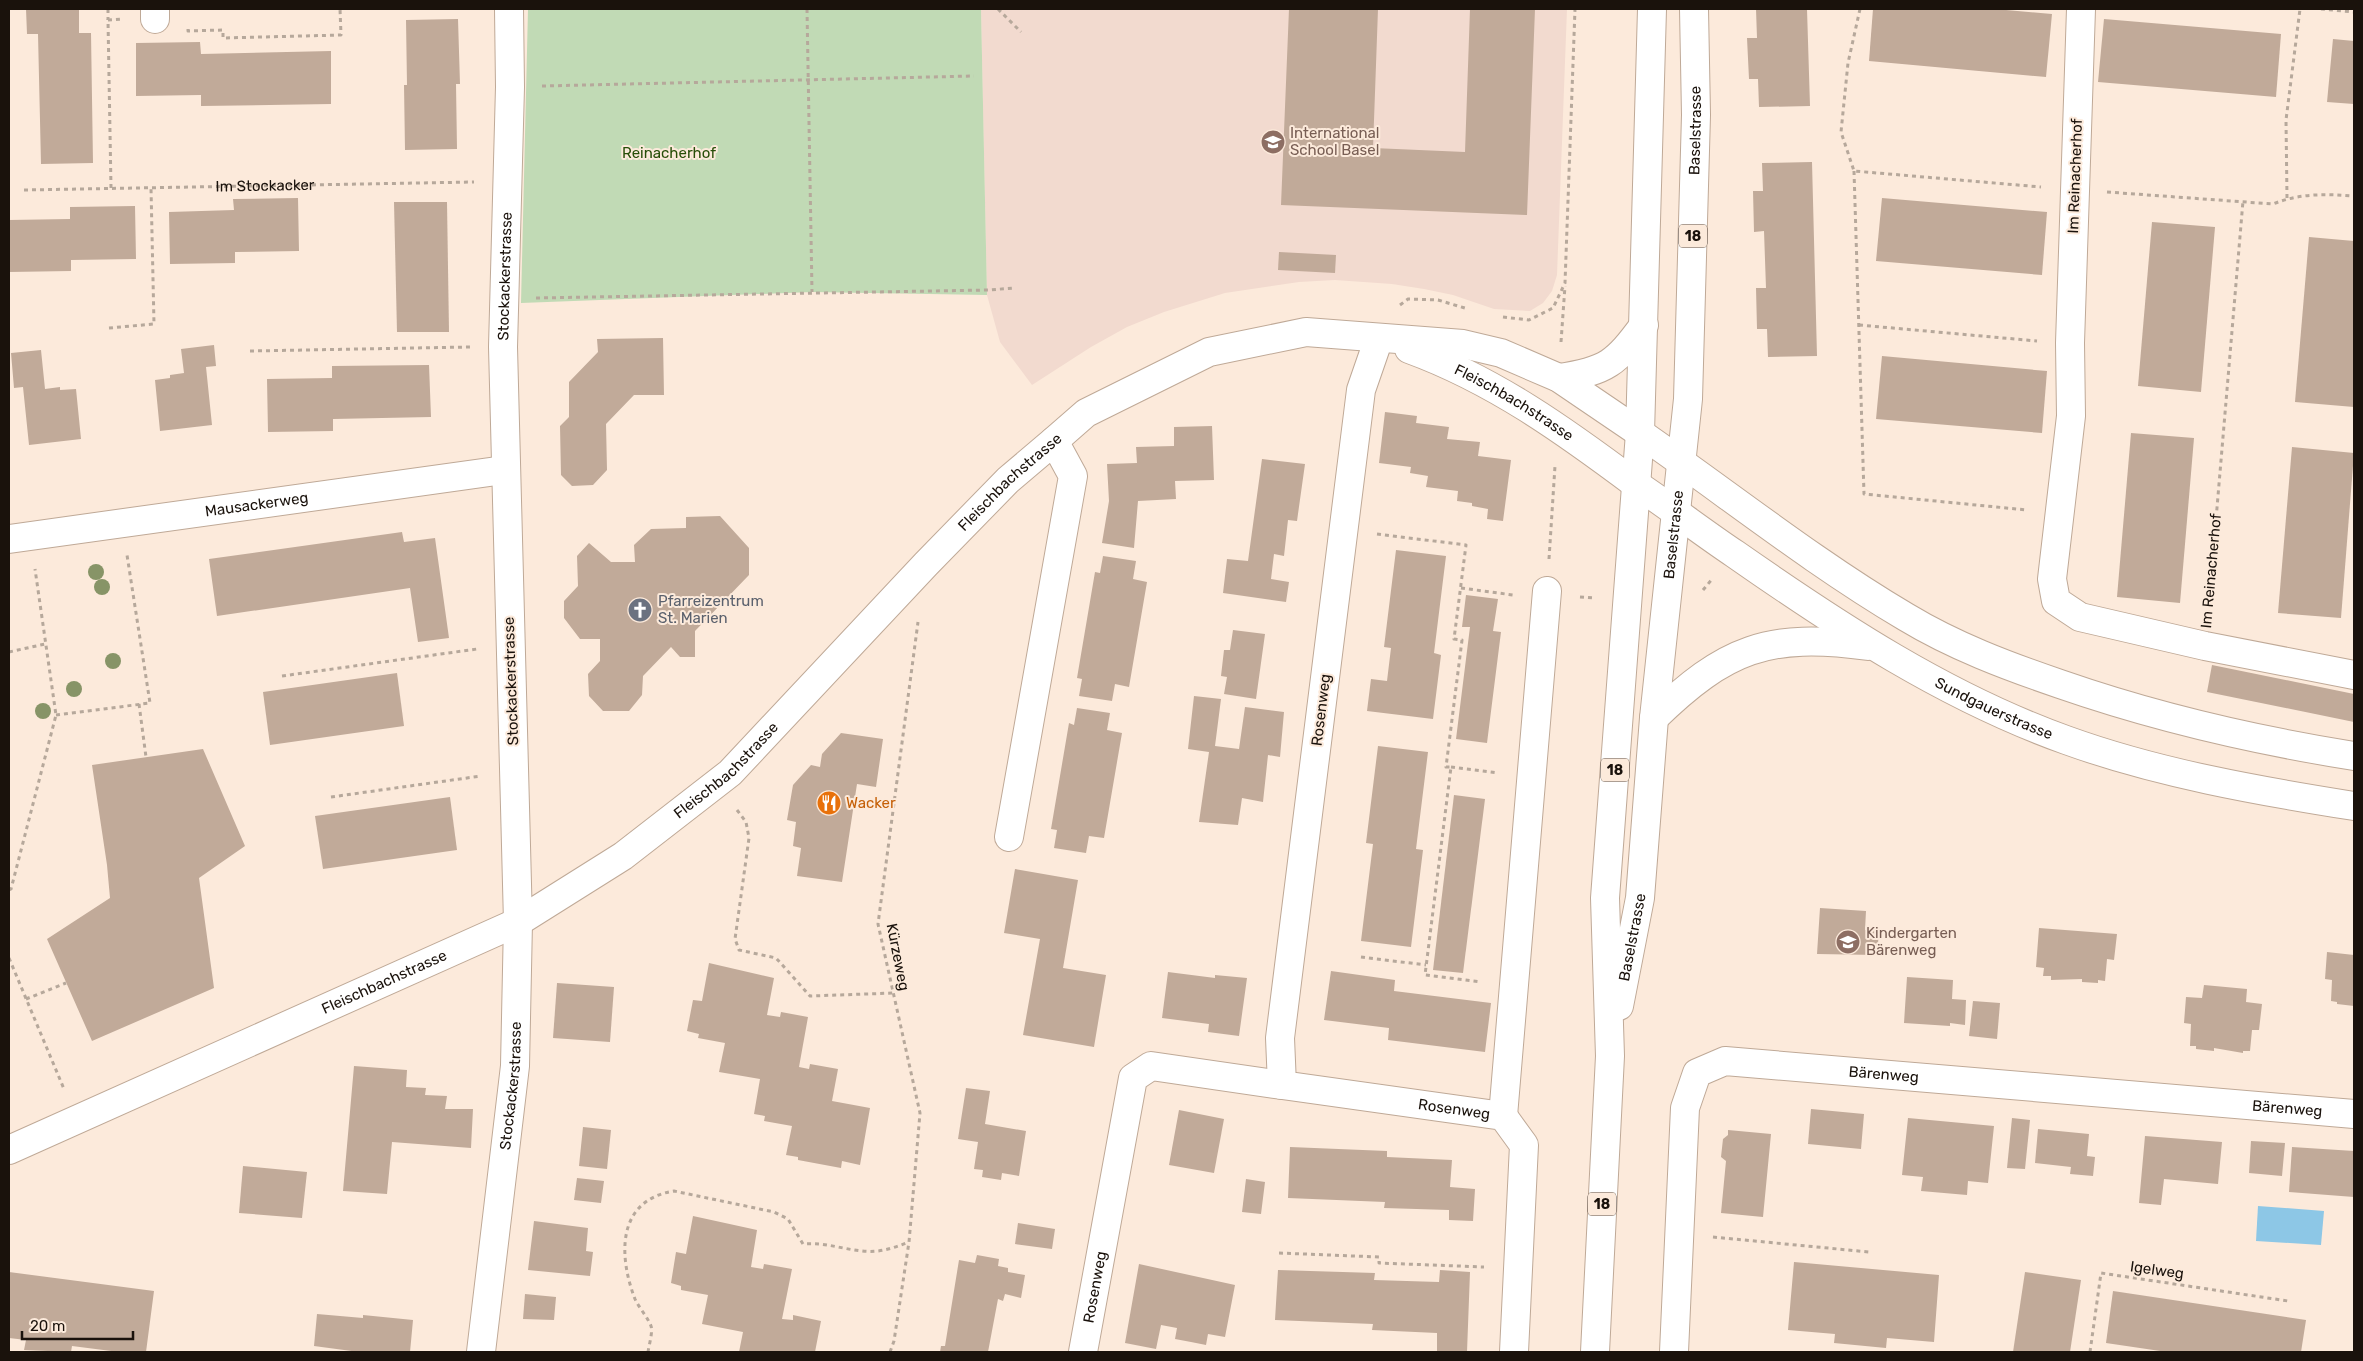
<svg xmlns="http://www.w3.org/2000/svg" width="2363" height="1361" viewBox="0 0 2363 1361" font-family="Rubik,sans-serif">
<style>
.education{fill:#f2dacf}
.green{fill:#c1dab5}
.water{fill:#8dc7e6}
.building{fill:#c1aa99}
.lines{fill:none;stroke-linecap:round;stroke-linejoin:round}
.minor-casing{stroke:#bfa997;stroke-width:30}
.major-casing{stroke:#bfa997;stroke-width:30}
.path{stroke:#b6a89b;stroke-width:3;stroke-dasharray:4 4;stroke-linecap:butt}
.minor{stroke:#fff;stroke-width:28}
.major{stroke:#fff;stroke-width:28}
.tree{fill:#879467}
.labels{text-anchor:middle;stroke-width:4;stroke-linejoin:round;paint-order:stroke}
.shield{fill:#fceadb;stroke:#5e534a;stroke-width:1}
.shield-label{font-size:14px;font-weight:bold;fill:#1a120c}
.street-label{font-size:15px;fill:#1a120c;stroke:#fceadb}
.education-label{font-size:15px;fill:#785e54;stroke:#fceadb;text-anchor:start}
.park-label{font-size:15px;fill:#274e08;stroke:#fceadb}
.worship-label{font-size:15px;fill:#5b616d;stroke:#fceadb;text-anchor:start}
.food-label{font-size:15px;fill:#c56008;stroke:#fceadb;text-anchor:start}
</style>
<rect width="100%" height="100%" fill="#fceadb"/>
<!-- education -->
<polygon class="education" points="981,9 1567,9 1557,275 1552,291 1543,303 1530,311 1494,309 1453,295 1424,289 1392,284 1335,280 1299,282 1225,293 1164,312 1127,327 1091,347 1032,385 1000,342 987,295"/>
<!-- green -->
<polygon class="green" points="528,9 981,9 987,295 812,292 521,303"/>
<!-- water -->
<polygon class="water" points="2258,1206 2324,1211 2321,1245 2256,1241"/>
<!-- building -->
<g class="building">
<polygon points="26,9 79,9 79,33 91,33 93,163 41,164 38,34 27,34"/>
<polygon points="1289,9 1378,9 1373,148 1465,152 1470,9 1535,9 1527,215 1281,205"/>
<polygon points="1756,9 1807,9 1810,106 1759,107 1758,79 1749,79 1747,38 1757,38"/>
<polygon points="1873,9 1995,9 2052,14 2046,77 1869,61"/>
<polygon points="458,19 460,84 456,84 457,149 405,150 404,85 407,85 406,20"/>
<polygon points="2104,19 2281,34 2276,97 2098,82"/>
<polygon points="2333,39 2354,41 2354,104 2327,102"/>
<polygon points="200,42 201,54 331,51 331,104 201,106 201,95 136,96 136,43"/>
<polygon points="1812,162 1817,356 1768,357 1767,329 1757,329 1756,288 1766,288 1764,231 1754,232 1753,191 1763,191 1762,163"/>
<polygon points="298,198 299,251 235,252 235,263 170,264 169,212 234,210 233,199"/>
<polygon points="1882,198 2047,212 2042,275 1876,261"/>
<polygon points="394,202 447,202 449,332 397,332"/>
<polygon points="135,206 136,259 71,260 71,271 9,272 9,220 70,219 70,207"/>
<polygon points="2152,222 2215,227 2201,392 2138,386"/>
<polygon points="2309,237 2354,241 2354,407 2295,402"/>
<polygon points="1279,252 1336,255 1335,273 1278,270"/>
<polygon points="663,338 664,395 634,395 606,424 607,470 593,485 572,486 561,475 560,426 569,417 569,382 598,352 597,339"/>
<polygon points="214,345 216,366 206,367 212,425 160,431 155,380 170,378 170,375 184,373 181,349"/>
<polygon points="41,350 45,389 60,387 60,390 76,389 81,439 29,445 23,387 14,388 11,353"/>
<polygon points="1882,356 2047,371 2042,433 1876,419"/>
<polygon points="429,365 431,417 333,419 333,431 268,432 267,379 332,378 332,366"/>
<polygon points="1385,412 1417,416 1416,423 1449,427 1447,439 1480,442 1478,456 1511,460 1503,521 1487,519 1488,509 1472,506 1472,503 1457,501 1458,491 1426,487 1428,476 1410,473 1411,467 1379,463"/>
<polygon points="1212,426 1214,480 1175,481 1176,499 1138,501 1134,548 1102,543 1109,501 1107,464 1137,463 1136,447 1174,446 1174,427"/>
<polygon points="2131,433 2194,438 2180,603 2117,597"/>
<polygon points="2292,447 2354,453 2341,618 2278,613"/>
<polygon points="1262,459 1305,464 1297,521 1288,520 1284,556 1274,554 1271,579 1289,582 1286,602 1223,593 1227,559 1248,561"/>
<polygon points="720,516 749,548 749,575 695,631 695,657 680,657 671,647 643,676 642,695 629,711 603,711 589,696 588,674 600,661 600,639 580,639 564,618 564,601 578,586 577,556 589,543 611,562 635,562 634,545 651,529 686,528 686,517"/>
<polygon points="402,532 404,542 435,538 449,638 418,642 410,588 217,616 209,559"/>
<polygon points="1396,550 1446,556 1434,653 1441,655 1433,719 1367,711 1371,679 1387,681 1391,648 1384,647"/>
<polygon points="1103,556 1136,561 1133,579 1147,582 1129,687 1115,684 1112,701 1079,696 1082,679 1077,678 1095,572 1100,573"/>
<polygon points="1466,595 1498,599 1493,631 1501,632 1487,743 1456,739 1470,627 1462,627"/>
<polygon points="1233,630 1265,634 1256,699 1224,694 1227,677 1221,676 1224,650 1230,650"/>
<polygon points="2212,665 2354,694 2354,722 2207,692"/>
<polygon points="397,673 404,726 270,745 263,692"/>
<polygon points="1194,696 1221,699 1215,746 1239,749 1245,707 1284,712 1280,757 1268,755 1263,802 1242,798 1238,825 1199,822 1209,752 1188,749"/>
<polygon points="1077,708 1110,713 1107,730 1122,733 1104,838 1089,836 1086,853 1054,848 1057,830 1051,829 1069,723 1074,725"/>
<polygon points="841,733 883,739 876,787 857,784 842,882 797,876 801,848 793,846 796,822 787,820 793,785 811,765 820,767 822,754"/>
<polygon points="1378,746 1428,752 1416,849 1423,850 1411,947 1361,941 1373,844 1366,843"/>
<polygon points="203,749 245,846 199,878 214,988 92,1041 47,939 110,898 107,865 92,765"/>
<polygon points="1454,795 1485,799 1463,973 1433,970"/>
<polygon points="450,797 457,850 323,869 315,816"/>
<polygon points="1015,869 1078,880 1063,968 1106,975 1094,1047 1023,1035 1040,939 1004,933"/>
<polygon points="1820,908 1866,911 1865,930 1879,931 1877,955 1817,954"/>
<polygon points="2039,928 2117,934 2114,960 2107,959 2105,981 2098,980 2098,983 2082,982 2082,979 2051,980 2051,976 2043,976 2044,968 2036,967"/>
<polygon points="2327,952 2354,955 2354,1006 2337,1004 2337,1002 2331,1001 2332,980 2325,979"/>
<polygon points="709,963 774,978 767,1015 780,1017 781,1012 808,1017 799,1067 809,1069 810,1064 838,1069 832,1101 870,1108 860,1165 842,1161 841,1168 798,1160 798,1157 786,1155 792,1126 764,1121 765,1116 754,1114 760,1079 719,1072 725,1043 698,1038 699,1034 687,1031 693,1000 702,1001"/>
<polygon points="1331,971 1395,980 1394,991 1491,1003 1485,1052 1388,1040 1389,1028 1324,1020"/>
<polygon points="1168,972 1215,978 1215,975 1247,978 1239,1036 1208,1032 1209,1024 1162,1018"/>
<polygon points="1907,977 1953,980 1952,999 1966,1000 1965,1025 1950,1023 1950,1026 1904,1023"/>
<polygon points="557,983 614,987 610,1042 553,1038"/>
<polygon points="2204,985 2247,989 2246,1002 2262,1004 2259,1030 2252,1030 2250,1051 2243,1051 2243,1053 2214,1048 2214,1051 2196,1049 2196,1046 2190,1046 2191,1024 2184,1023 2186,997 2202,998"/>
<polygon points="1973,1001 2000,1003 1997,1039 1969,1036"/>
<polygon points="354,1066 407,1070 406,1087 426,1088 425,1095 447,1096 445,1109 473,1109 471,1148 392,1142 387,1194 343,1191"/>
<polygon points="966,1088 990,1091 985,1124 1026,1131 1019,1176 1002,1173 1001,1180 982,1177 983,1170 974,1169 978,1142 958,1139"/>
<polygon points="1811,1109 1864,1114 1861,1149 1808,1144"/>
<polygon points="1179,1110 1224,1119 1214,1173 1169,1165"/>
<polygon points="1908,1118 1994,1126 1988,1183 1968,1181 1967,1195 1921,1191 1923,1177 1902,1175"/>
<polygon points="2012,1118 2030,1120 2025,1169 2007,1168"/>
<polygon points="583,1127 611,1130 607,1169 579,1166"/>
<polygon points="2038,1129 2089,1134 2087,1156 2095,1157 2093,1176 2070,1174 2071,1167 2035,1163"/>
<polygon points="1728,1130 1771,1134 1763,1217 1721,1213 1726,1161 1721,1157 1723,1139 1728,1135"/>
<polygon points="2145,1136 2222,1142 2218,1184 2164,1179 2161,1205 2139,1203"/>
<polygon points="2251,1141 2285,1143 2282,1176 2249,1173"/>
<polygon points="1290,1147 1387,1151 1387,1157 1452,1160 1450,1187 1475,1189 1473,1221 1449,1220 1449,1210 1384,1208 1385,1202 1288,1198"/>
<polygon points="2292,1147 2354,1151 2354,1197 2289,1192"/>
<polygon points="243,1166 307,1172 302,1218 239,1213"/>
<polygon points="577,1178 604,1181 601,1203 574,1200"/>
<polygon points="1246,1179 1265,1182 1261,1214 1242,1212"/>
<polygon points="693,1216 757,1230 751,1267 763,1269 764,1264 792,1269 782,1319 793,1320 793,1315 821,1321 815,1352 739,1352 743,1332 702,1324 708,1295 681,1290 681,1286 671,1283 676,1252 686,1254"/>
<polygon points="534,1221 588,1228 586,1251 593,1252 590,1276 528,1270"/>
<polygon points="1018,1223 1055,1229 1052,1249 1015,1244"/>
<polygon points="977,1255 999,1259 998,1266 1008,1268 1008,1272 1025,1275 1021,1298 1005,1294 1003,1301 998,1299 988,1352 940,1352 941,1346 945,1346 959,1260 975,1263"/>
<polygon points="1794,1262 1939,1275 1934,1342 1887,1338 1886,1348 1834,1343 1835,1334 1788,1330"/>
<polygon points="1139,1264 1235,1285 1225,1337 1208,1334 1206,1345 1191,1342 1175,1339 1177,1328 1161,1325 1156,1349 1125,1343"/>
<polygon points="1278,1270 1375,1273 1374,1280 1439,1282 1440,1270 1470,1272 1467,1352 1437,1352 1437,1333 1372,1330 1373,1324 1275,1320"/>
<polygon points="9,1272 154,1291 146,1352 119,1352 72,1346 71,1352 24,1350 26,1340 9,1338"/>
<polygon points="2025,1272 2081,1280 2070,1352 2013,1352"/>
<polygon points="2113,1291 2306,1320 2301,1352 2167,1352 2106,1343"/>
<polygon points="525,1294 556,1297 554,1320 523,1319"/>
<polygon points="317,1314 363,1318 363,1315 413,1320 410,1352 359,1352 314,1346"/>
</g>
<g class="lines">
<defs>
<g id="minor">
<polyline points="155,9 155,19"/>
<polyline points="2081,9 2070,343 2071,416 2052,579 2056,601 2080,617 2205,646 2354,675"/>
<path id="s2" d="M1379,338l-18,52 -81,648 2,47 221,31 21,29 -10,207"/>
<path id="s3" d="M1409,349c85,31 156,82 228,136"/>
<path d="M1559,378c48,-7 57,-15 85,-53"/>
<path id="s4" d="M9,539l495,-69"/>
<polyline points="1009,837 1073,476 1054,441"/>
<polyline points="1503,1116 1547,591"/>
<path id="s5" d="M9,1150l509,-228 105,-66 107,-83 196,-209 82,-84 46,-39 32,-28 123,-61 97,-20 157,12 38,9 58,25 81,55"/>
<path id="s6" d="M481,1352l34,-286 3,-144 -15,-575 7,-260 -1,-78"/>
<path id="s7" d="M1083,1352l50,-274 18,-12 131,19"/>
<path id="s8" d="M1674,1352l11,-244 12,-35 28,-12 629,53"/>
</g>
<g id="major">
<path d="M1640,433c88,61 173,129 266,184 48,29 101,49 154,67 95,33 194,56 294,72"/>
<path id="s9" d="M1637,485c33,22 65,47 98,69 103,72 211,143 331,186 91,33 193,51 288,66"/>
<path d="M1654,718c71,-69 114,-86 214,-72"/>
<path id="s10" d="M1619,1006l21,-108 14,-180 34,-319 8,-284 -2,-106"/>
<polyline points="1595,1352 1610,1056 1605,898 1640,433 1652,9"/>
</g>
</defs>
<!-- minor casing -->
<use href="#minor" class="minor-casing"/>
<!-- major casing -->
<use href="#major" class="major-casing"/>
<!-- path -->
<g class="path">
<polyline points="108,9 108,20"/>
<polyline points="807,9 812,292"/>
<polyline points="998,9 1021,32"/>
<polyline points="1860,9 1848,63 1841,132 1854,171 2041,187"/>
<polyline points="2321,9 2354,12"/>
<polyline points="188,29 188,31 223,30 223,38 341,35 340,9"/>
<polyline points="542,86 974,76"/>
<polyline points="1854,171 1864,494 2027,510"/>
<polyline points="111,188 108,20 122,19"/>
<path id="s1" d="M24,190l450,-8"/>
<path d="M2107,192l166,12c27,-11 53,-10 81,-8"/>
<polyline points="2287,198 2286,120 2300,9"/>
<polyline points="536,298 989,290 1014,288"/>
<polyline points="1400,305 1408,299 1438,300 1468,309"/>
<polyline points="1503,317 1529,320 1553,308 1565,283 1575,9"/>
<polyline points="1859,325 2037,341"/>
<polyline points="109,328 154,324 151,188"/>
<polyline points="1561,342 1565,286"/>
<polyline points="250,351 470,347"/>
<polyline points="1377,534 1466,545 1454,639 1462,640 1446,767 1451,767 1425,975 1481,982"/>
<polyline points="1549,559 1555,466"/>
<polyline points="1461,588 1513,595"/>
<polyline points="1703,590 1713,578"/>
<polyline points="1580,597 1594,598"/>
<polyline points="2208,614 2243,201"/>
<polyline points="9,652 45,644"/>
<polyline points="282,676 477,649"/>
<polyline points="139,704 146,757"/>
<polyline points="56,715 150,703 127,555"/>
<polyline points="1451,767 1498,773"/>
<polyline points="331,797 481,776"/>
<polyline points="737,810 746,822 749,838 735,939 739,950 776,958 810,996 894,993"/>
<polyline points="9,890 11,889 56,715 35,569"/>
<polyline points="1361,957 1426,965"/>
<polyline points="9,958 64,1089"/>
<polyline points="26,999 66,983"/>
<polyline points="1713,1237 1869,1252"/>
<polyline points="1279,1253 1379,1257 1379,1263 1484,1267"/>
<path d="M648,1352c1,-7 5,-20 3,-26 -4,-10 -12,-18 -16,-27 -17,-44 -18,-99 39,-108l100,21 14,7 15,25c21,-2 39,5 59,7 17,2 32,-3 47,-9"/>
<polyline points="890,1352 894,1341 909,1242 920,1113 878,924 918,622"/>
<polyline points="2090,1352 2101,1273 2288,1301"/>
</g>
<!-- minor -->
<use href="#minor" class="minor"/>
<!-- major -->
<use href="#major" class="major"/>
</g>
<!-- trees -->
<g class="tree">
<circle cx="96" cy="572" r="8"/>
<circle cx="102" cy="587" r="8"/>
<circle cx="113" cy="661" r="8"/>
<circle cx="74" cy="689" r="8"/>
<circle cx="43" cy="711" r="8"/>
</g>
<!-- icons -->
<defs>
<symbol id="school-disc" viewBox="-11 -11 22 22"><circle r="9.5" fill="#8d6e63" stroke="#fceadb"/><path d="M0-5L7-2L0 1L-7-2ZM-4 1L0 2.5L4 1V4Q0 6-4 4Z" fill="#fff"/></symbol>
<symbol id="church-disc" viewBox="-11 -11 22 22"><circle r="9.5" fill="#6b7280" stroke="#fceadb"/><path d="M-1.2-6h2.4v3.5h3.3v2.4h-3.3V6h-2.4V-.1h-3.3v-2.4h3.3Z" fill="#fff"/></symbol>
<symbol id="restaurant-disc" viewBox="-11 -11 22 22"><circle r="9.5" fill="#e8710a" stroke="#fceadb"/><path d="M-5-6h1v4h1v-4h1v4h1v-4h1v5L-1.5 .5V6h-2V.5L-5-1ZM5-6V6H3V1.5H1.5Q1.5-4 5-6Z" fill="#fff"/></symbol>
</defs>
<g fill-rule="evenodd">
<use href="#school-disc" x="1259" y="128" width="28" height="28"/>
<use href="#church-disc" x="626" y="596" width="28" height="28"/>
<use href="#restaurant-disc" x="815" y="789" width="28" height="28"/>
<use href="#school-disc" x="1834" y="928" width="28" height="28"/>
</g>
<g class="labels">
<!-- shield labels -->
<g class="shield">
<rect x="1679" y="224.5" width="28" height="23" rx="4"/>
<rect x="1601" y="758.5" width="28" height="23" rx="4"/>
<rect x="1588" y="1192.5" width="28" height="23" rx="4"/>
</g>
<g class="shield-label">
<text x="1693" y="241">18</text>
<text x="1615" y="775">18</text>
<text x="1602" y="1209">18</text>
</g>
<!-- street labels -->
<g class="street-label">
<text dy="5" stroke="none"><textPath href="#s10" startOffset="880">Baselstrasse</textPath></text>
<text transform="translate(2075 176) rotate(-88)" y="5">Im Reinacherhof</text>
<text dy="5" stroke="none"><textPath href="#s1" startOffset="241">Im Stockacker</textPath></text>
<text dy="5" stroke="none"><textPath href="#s6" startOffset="1078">Stockackerstrasse</textPath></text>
<text dy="5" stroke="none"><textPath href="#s3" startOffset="118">Fleischbachstrasse</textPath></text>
<text dy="5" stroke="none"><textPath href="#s5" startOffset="1221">Fleischbachstrasse</textPath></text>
<text dy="5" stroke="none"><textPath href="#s4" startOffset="250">Mausackerweg</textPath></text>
<text dy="5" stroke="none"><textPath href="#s10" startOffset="475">Baselstrasse</textPath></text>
<text transform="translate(2211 571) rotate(-85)" y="5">Im Reinacherhof</text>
<text transform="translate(511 681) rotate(-92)" y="5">Stockackerstrasse</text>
<text dy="5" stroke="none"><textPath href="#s9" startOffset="422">Sundgauerstrasse</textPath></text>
<text transform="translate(1321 710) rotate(-83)" y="5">Rosenweg</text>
<text dy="5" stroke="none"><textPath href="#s5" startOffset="816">Fleischbachstrasse</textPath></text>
<text dy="5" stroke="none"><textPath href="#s10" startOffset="70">Baselstrasse</textPath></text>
<text transform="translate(898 957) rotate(79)" y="5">Kürzeweg</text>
<text dy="5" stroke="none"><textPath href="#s5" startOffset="411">Fleischbachstrasse</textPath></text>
<text dy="5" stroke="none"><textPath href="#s8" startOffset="471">Bärenweg</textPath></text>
<text dy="5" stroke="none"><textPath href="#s6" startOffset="268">Stockackerstrasse</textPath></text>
<text dy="5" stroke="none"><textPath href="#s8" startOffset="876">Bärenweg</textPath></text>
<text dy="5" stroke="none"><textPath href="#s2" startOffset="929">Rosenweg</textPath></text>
<text transform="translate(2157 1270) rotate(8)" y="5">Igelweg</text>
<text dy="5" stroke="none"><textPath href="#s7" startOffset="66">Rosenweg</textPath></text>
</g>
<!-- education labels -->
<g class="education-label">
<text x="1290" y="138">International<tspan x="1290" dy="17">School Basel</tspan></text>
<text x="1866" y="938">Kindergarten<tspan x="1866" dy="17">Bärenweg</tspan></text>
</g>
<!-- park labels -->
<g class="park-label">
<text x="669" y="158">Reinacherhof</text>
</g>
<!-- worship labels -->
<g class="worship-label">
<text x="658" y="606">Pfarreizentrum<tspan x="658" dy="17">St. Marien</tspan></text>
</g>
<!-- food labels -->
<g class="food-label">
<text x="846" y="808">Wacker</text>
</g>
</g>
<!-- border -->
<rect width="2363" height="1361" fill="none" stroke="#1a120c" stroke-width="20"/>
<!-- scale -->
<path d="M22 1331v8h111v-8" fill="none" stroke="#1a120c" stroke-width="2.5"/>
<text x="30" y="1331" font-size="15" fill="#1a120c" stroke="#fceadb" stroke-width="4" paint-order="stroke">20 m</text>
</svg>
